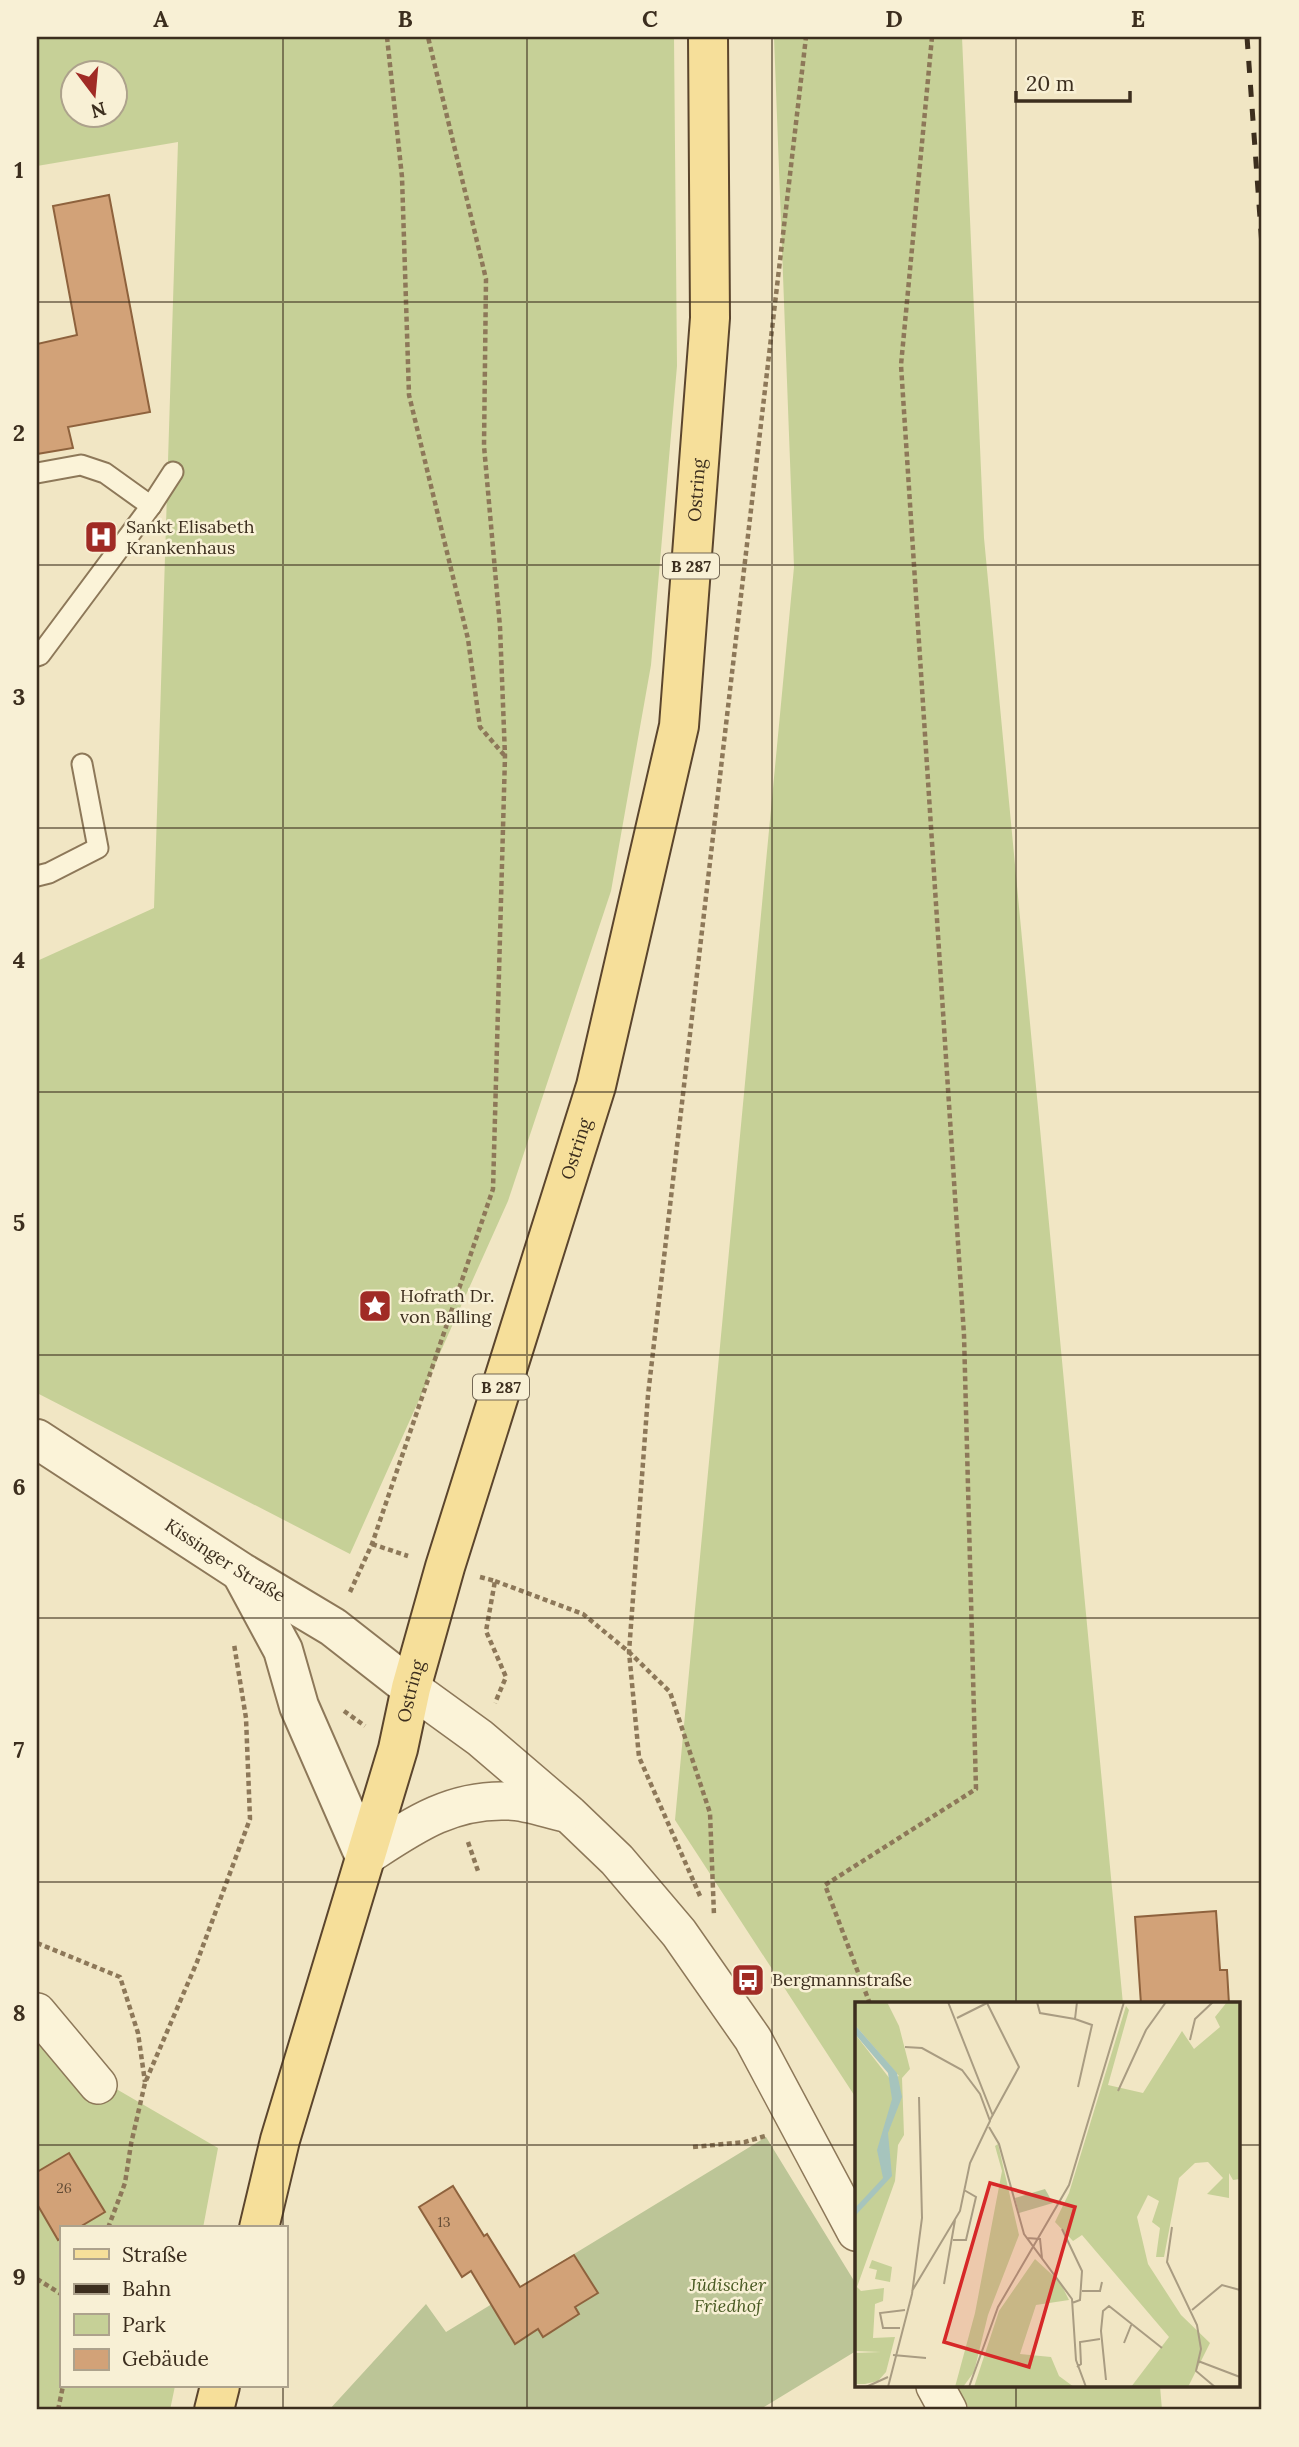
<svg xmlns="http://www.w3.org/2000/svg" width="1299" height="2447" viewBox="0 0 1299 2447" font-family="Lora,serif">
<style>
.green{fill:#c6d097;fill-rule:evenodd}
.cemetery{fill:#bcc597}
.building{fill:#d2a278;stroke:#8e623d;stroke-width:2}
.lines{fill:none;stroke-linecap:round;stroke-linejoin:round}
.service-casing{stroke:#8d7859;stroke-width:23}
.minor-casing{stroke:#8d7859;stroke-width:40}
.tertiary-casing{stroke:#8d7859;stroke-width:42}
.primary-casing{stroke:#5b452d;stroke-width:42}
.path{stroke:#8d7859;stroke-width:4.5;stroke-dasharray:5 3.5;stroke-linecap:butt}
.service{stroke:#fbf3d8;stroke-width:19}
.minor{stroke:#fbf3d8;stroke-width:37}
.tertiary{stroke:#fbf3d8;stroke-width:38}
.primary{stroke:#f6df9a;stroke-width:38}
.rail{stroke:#3c2e1e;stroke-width:5;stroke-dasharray:12 12;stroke-linecap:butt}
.grid{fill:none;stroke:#3c2e1e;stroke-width:2;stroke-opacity:0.55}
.labels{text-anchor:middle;stroke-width:5;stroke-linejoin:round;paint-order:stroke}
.number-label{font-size:14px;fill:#624b34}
.shield{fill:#f8f0d5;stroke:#746855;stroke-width:2}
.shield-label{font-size:16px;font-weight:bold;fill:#3c2e1e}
.street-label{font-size:18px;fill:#3c2e1e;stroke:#f8f0d5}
.poi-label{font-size:18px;fill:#3c2e1e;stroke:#f8f0d5;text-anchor:start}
.park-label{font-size:18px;font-style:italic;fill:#495a23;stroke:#f8f0d5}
.inset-road{fill:none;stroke:#a99c82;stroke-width:2}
.view{fill:#d62828;fill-opacity:0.15;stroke:#d62828;stroke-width:3.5}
.inset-edge{fill:none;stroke:#3c2e1e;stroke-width:3.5}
.neatline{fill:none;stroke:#3c2e1e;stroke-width:2.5}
.grid-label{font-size:23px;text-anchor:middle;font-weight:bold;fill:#3c2e1e}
</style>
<rect width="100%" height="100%" fill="#f1e6c4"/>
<!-- green -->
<g class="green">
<path d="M37,37h637l3,329 -26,299 -40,226 -103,310 -158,353 -313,-161v-432l117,-53 24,-766 -141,24zM74,74h42v42h-42z"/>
<polygon points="774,37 962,37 984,538 1123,2004 856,2004 856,2098 675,1820 794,567"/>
<polygon points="37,2043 218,2148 203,2228 61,2228 61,2386 175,2386 170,2410 37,2410"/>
<polygon points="956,2386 1160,2386 1162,2410 970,2410"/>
</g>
<!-- cemetery -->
<polygon class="cemetery" points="766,2137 856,2284 856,2351 759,2410 329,2410 426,2304 446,2332"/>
<!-- building -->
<g class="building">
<polygon points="109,195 150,412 68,427 73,448 37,454 37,344 77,335 53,206"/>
<polygon points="1216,1911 1220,1970 1227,1970 1229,2004 1141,2004 1135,1917"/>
<polygon points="69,2153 105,2212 78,2228 61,2228 61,2238 58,2240 37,2204 37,2172"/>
<polygon points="453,2186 484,2236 487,2234 520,2287 574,2255 598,2293 575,2307 579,2314 543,2337 538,2329 515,2344 471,2271 462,2277 419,2207"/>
</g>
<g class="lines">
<defs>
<g id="service">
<polyline points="37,473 81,465 105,473 151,506"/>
<polyline points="37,656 40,655 151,506 173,472"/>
<polyline points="37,876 49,873 98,848 82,764"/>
</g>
<g id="minor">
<polyline points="411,1688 480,1738 569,1814 617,1860 679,1933 753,2039 856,2232"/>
<path d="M365,1857c46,-30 84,-58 142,-56 19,0 40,8 58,12"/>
<polyline points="37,2012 98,2085"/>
<polyline points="935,2386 948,2410"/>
</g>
<g id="tertiary">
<path id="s1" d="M37,1439l204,133 92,55 78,61"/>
<polyline points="242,1574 283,1650 299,1706 365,1857"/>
</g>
<g id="primary">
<path id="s2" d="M259,2228l21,-88 118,-391 13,-61 34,-121 151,-481 83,-360 31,-408 -2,-281"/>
<polyline points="214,2410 220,2386"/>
</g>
</defs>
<!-- service casing -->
<use href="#service" class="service-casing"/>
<!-- minor casing -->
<use href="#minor" class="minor-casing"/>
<!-- tertiary casing -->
<use href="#tertiary" class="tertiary-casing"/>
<!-- primary casing -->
<use href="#primary" class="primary-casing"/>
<!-- path -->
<g class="path">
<polyline points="387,37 402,177 409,395 468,639 480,727 504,755"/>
<polyline points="372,1544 408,1556"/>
<polyline points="480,1577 495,1581 486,1631 506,1677 495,1703"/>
<polyline points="495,1581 583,1614 629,1652 670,1692 710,1813 714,1915"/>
<polyline points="350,1592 372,1544 493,1189 505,756 500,627 484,446 486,279 428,37"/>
<polyline points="344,1711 365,1726"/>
<polyline points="468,1842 479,1874"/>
<polyline points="700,1896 639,1757 629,1652 648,1395 806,37"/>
<polyline points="37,1943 120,1977 138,2033 145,2082"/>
<polyline points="870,2004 825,1885 976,1789 964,1335 901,365 932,37"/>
<polyline points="693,2147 745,2142 765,2136"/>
<polyline points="108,2228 125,2183 131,2144 145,2083 197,1962 250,1819 246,1718 234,1644"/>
<polyline points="37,2279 61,2294"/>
<polyline points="58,2410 63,2386"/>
</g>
<!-- service -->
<use href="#service" class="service"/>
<!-- minor -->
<use href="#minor" class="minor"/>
<!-- tertiary -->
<use href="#tertiary" class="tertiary"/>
<!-- primary -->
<use href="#primary" class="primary"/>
<!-- rail -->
<polyline class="rail" points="1247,37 1262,246"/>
</g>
<!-- grid -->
<path class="grid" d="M283,37v2191M527,37v2373M772,37v2373M1016,37v1967M37,302h1225M37,565h1225M37,828h1225M37,1092h1225M37,1355h1225M37,1618h1225M37,1882h1225M37,2145h819M1238,2145h24M283,2386v24M1016,2386v24"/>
<!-- icons -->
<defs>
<symbol id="hospital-square" viewBox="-11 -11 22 22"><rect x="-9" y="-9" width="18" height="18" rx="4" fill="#a02b25" stroke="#f8f0d5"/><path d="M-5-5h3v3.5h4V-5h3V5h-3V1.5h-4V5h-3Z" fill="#fff"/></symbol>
<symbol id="sight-square" viewBox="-11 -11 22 22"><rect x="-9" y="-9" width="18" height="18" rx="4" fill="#a02b25" stroke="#f8f0d5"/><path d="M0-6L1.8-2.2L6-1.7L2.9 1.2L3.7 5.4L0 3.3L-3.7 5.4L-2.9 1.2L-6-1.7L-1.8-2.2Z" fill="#fff"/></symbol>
<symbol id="bus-square" viewBox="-11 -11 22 22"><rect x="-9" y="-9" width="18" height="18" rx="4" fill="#a02b25" stroke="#f8f0d5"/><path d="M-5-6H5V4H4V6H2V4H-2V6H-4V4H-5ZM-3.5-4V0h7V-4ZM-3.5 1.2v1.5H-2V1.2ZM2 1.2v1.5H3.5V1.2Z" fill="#fff"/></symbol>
</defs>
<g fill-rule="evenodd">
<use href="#hospital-square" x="82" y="518" width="38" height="38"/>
<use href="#sight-square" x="356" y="1287" width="38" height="38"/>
<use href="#bus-square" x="729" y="1961" width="38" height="38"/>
</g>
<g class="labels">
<!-- number labels -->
<g class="number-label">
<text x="64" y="2193">26</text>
<text x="444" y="2227">13</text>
</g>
<!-- shield labels -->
<g class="shield">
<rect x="663" y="553.5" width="56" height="25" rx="5"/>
<rect x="473" y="1374.5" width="56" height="25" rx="5"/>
</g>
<g class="shield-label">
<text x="691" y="572">B 287</text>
<text x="501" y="1393">B 287</text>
</g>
<!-- street labels -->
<g class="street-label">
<text dy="6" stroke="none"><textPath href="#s2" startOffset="1797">Ostring</textPath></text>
<text dy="6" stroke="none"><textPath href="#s2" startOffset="1125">Ostring</textPath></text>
<text dy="6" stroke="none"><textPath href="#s1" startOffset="224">Kissinger Straße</textPath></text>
<text dy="6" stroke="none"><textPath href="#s2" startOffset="558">Ostring</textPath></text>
</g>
<!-- poi labels -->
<g class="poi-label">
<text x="126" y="533">Sankt Elisabeth<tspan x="126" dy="21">Krankenhaus</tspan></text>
<text x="400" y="1302">Hofrath Dr.<tspan x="400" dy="21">von Balling</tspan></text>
<text x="772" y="1986">Bergmannstraße</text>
</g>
<!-- park labels -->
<g class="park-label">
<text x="728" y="2291">Jüdischer<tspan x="728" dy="21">Friedhof</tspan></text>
</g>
</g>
<!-- overview -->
<g transform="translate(855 2002)">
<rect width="385" height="385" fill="#f1e6c4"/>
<path d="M0,0h32l12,24 11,43 -8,9 2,57 -6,10 -3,36 -38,106 4,4 23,-3 -1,13 -8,3 -2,34 22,-1 -9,35 -8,9 -13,3h-10v-31l26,-1 -26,-1v-317l35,45 9,-3 -44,-51zM372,0h13v177l-7,1 -4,-7v25l-22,-4 16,-16 -15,-16 -13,1 -16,15 -15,79h-8l4,-29 -8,-6 7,-21 -11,-6 -11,22 11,47 33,51 29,28 -22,44h-57l38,-50 -87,-102 -9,6 -18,-19 14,-29 57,-187 3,4 -21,75 35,8 39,-62 12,18 26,-22 -5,-10zM143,142l21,91 -31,80 -14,57 -11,15h-8l20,-74 27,-142 -7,-25zM180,257l25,23 9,18 -33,5 -16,49 31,3 8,19 15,11h-100l25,-76zM17,258l20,7 -2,15 -15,-3 2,-9 -8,-2z" fill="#c6d097"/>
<path d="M190,187l8,14 -34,10 -4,-15z" fill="#bcc597"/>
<path d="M0,23l42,48 5,24 -14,36 4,43 -37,40v-8l28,-30 -6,-28 15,-51 -4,-26 -33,-39z" fill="#a6c4bd"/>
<path class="inset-road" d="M93,0l45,114M182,0l3,11 35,6M222,0l-2,17 17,6 -14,62M132,1l32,64 -29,53M102,16l30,-15M335,38l5,-21 18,-17M50,45l17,1 40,22 18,24 10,27 -20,42 -10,48 -48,80M263,89l28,-61 20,-28M134,125l10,17 25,90 48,65 4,61 10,27M317,225l-5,35 30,63 4,24 -5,22 19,16M207,227l20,42 -2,29 -8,3M172,236l13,1 2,19M98,238h13l10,-43 -12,-7M89,282l11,-64M227,289h18l2,-9M337,308l30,-25 18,5M45,326h-17l-3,-15 25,-3M269,341l8,-20M38,353l33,3M343,359l42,16M222,365l4,-3 -1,-22 20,-3M251,378l-5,-49 2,-20 6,-5 53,42M11,385l22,-10M33,385l24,-93 10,-76 -3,-121M114,385l29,-80 71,-122 55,-183"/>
<path class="view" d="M135,181l85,24 -46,160 -85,-25z"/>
<rect width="385" height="385" class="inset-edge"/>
</g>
<!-- border -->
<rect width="1299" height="2447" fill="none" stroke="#f8f0d5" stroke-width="77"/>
<!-- legend -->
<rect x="60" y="2226" width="228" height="161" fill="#f8f0d5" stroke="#ada28c" stroke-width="2"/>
<rect x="74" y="2249" width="35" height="10" fill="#f6df9a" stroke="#ada28c" stroke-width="2"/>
<text x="122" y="2262" font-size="21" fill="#3c2e1e">Straße</text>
<rect x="74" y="2284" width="35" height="10" fill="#3c2e1e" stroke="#ada28c" stroke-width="2"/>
<text x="122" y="2296" font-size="21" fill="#3c2e1e">Bahn</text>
<rect x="74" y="2314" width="35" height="21" fill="#c6d097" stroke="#ada28c" stroke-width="2"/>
<text x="122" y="2332" font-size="21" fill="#3c2e1e">Park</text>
<rect x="74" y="2349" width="35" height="21" fill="#d2a278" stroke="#ada28c" stroke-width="2"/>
<text x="122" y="2366" font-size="21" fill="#3c2e1e">Gebäude</text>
<!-- north arrow -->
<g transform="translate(94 94) rotate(164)"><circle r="33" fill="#f8f0d5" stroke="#ada28c" stroke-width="2"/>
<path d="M0-5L12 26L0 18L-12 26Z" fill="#a02b25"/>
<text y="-10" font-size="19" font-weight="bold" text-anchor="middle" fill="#3c2e1e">N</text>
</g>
<!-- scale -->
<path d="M1016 91v10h114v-10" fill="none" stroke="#3c2e1e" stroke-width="3.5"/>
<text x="1026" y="91" font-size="21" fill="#3c2e1e" stroke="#f8f0d5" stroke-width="5" paint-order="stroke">20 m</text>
<rect x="38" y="38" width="1222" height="2370" class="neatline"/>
<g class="grid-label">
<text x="161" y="27">A</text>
<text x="405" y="27">B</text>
<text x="650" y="27">C</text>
<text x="894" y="27">D</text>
<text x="1138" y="27">E</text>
<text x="19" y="178">1</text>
<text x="19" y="441">2</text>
<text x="19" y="705">3</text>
<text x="19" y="968">4</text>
<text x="19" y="1231">5</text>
<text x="19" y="1495">6</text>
<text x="19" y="1758">7</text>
<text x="19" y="2021">8</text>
<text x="19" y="2285">9</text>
</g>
</svg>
